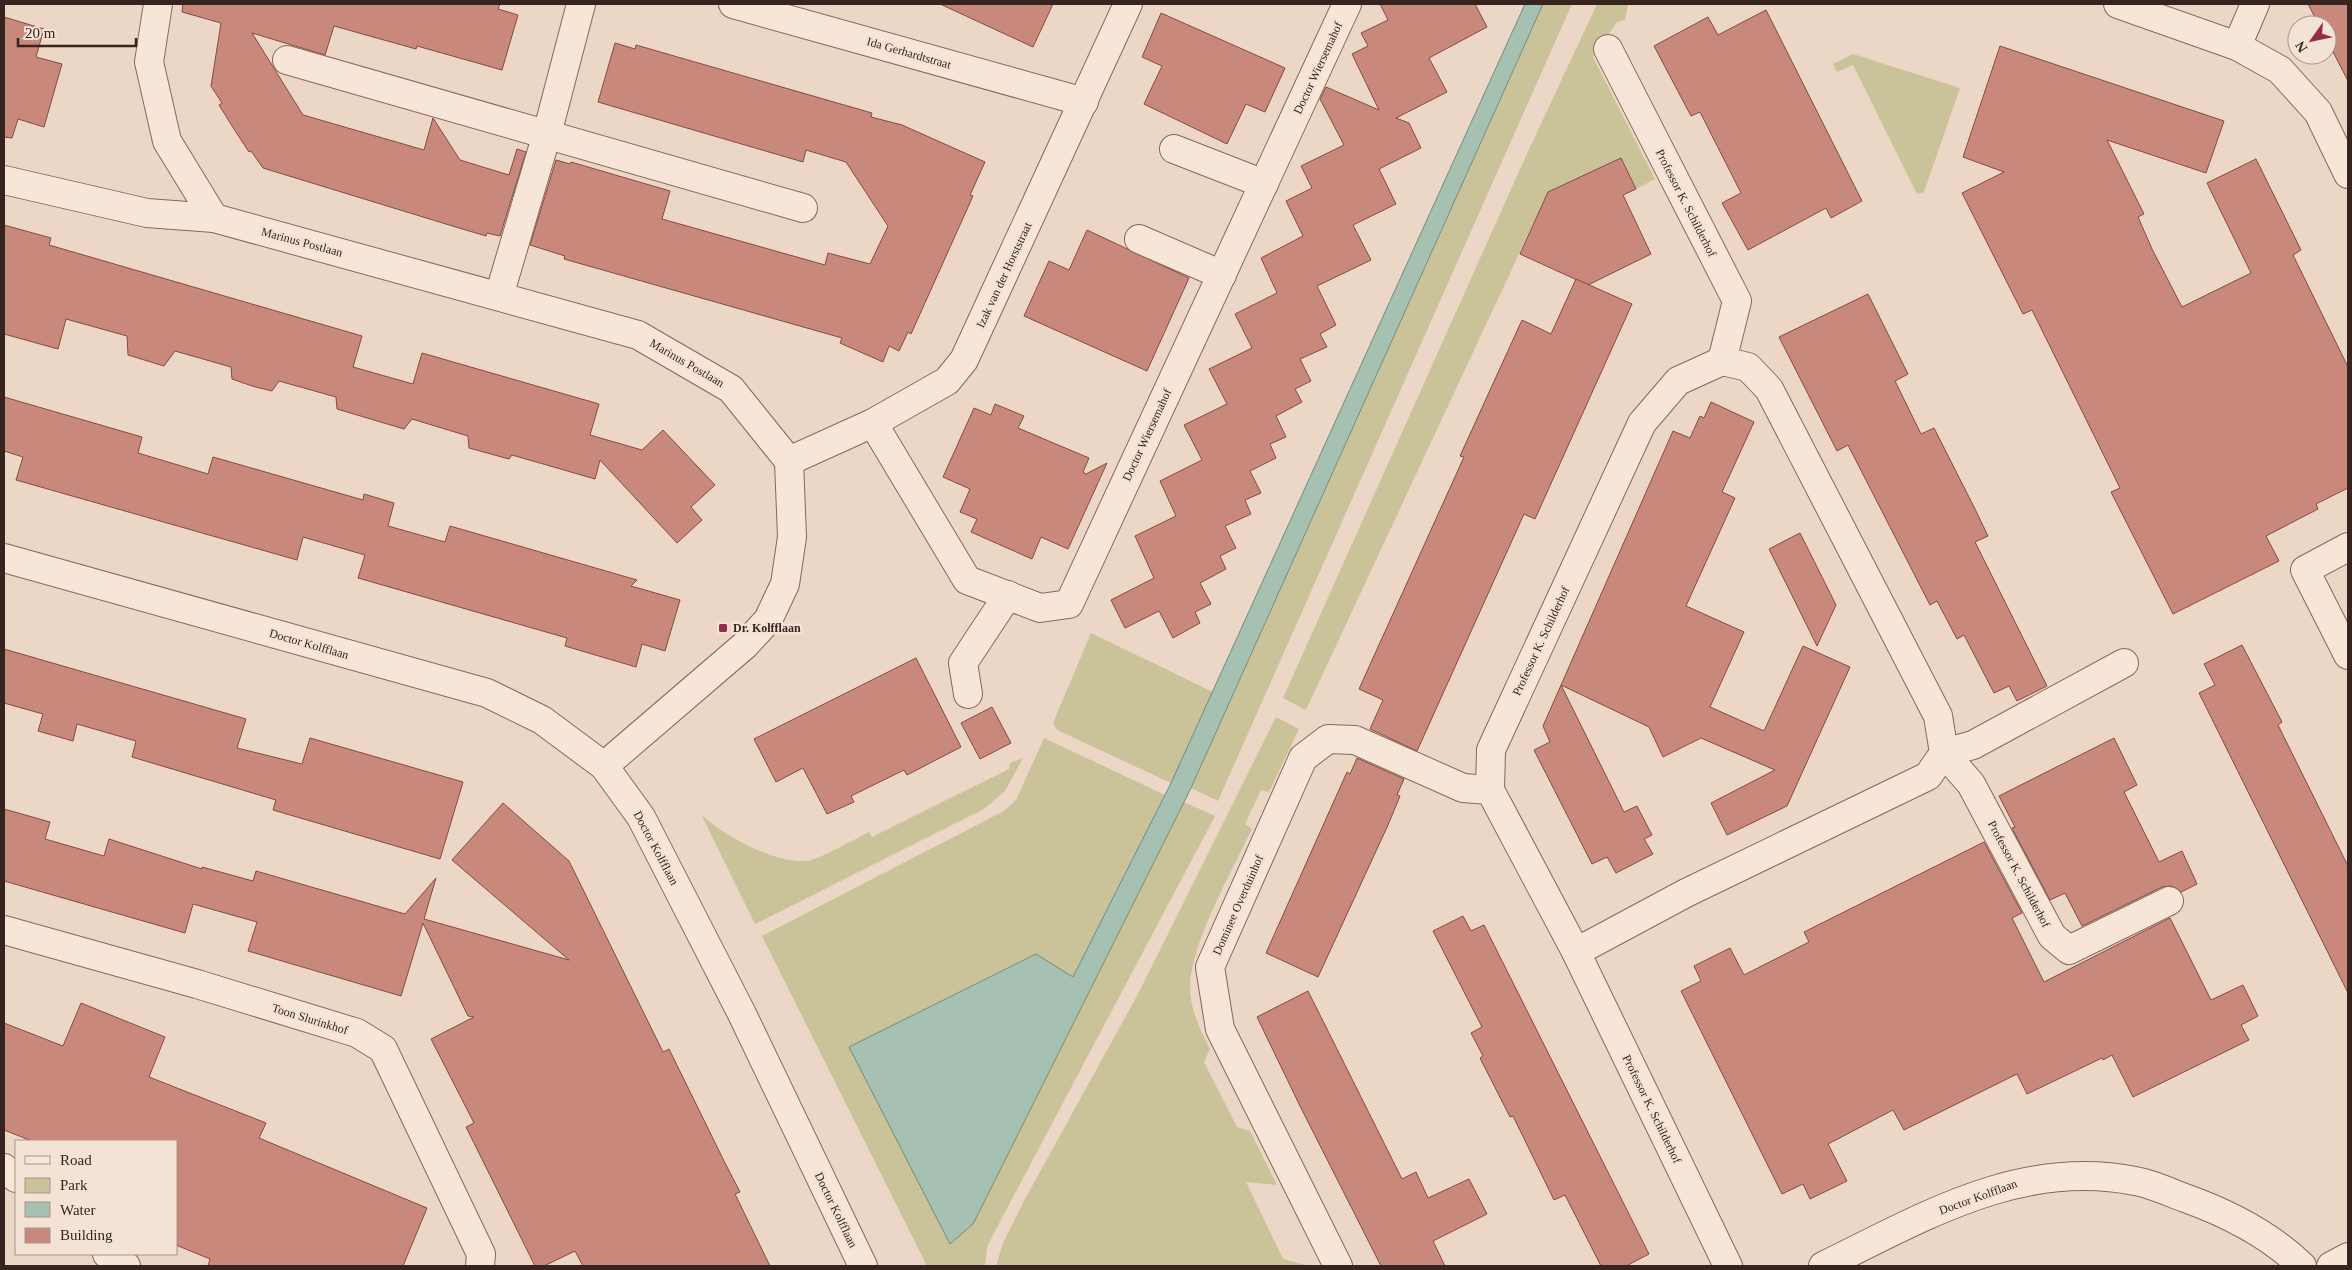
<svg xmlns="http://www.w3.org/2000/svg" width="2352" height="1270" viewBox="0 0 2352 1270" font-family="Georgia,serif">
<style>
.green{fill:#cac399}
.water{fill:#a6c0b2;stroke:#6e8e7d}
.building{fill:#c9887c;stroke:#854b43}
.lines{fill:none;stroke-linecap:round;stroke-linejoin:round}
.minor-casing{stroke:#87675c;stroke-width:30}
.minor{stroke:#f7e6d8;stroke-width:28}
.poi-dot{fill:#932e4a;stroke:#f4e2d4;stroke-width:2}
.labels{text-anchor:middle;stroke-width:5;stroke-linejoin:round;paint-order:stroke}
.street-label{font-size:12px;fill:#37241f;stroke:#f4e2d4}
.poi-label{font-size:12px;font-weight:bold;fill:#37241f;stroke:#f4e2d4;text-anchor:start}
</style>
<rect width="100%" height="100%" fill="#ecd6c5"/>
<!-- green -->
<g class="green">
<polygon points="1543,4 1572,4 1218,801 1191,788"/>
<polygon points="1597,4 1628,4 1625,20 1617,22 1593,57 1655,179 1636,189 1621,158 1547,194 1306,710 1283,698 1525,158"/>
<polygon points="1853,54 1960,88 1924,192 1917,194 1853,65 1837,72 1833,64"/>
<polygon points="1091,633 1213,692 1171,783 1057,730 1053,723"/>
<path d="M1276,717l23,12 -30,63 -8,-2 -16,34 7,5c-20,43 -61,112 -62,158 0,22 10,43 20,62l-6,13 33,65 13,4 27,54 -31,-3 37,77 26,7h-313l7,-23 22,-44 113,-205z"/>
<polygon points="1044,738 1165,795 1073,978 850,1047 951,1243 973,1224 1184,802 1215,816 994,1233 987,1247 985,1266 927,1266 762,936 1004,811 1016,800"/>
<path d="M1023,758l-18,33 -21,18 -229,115 -54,-110c20,21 75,50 106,47 11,-1 50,-23 62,-29l3,5 137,-68 1,-6z"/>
</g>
<!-- water -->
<polygon class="water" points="1525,4 1543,4 1191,788 973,1224 950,1244 849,1047 1036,954 1073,977 1171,783"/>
<!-- building -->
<g class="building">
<polygon points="183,4 500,4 498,9 518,15 502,70 417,46 416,49 334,26 325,55 252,33 303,115 424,150 433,118 460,160 509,175 517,149 526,152 500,236 487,233 486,236 459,228 263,168 251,151 249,152 234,129 219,105 222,103 211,86 221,23 182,12"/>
<polygon points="940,4 1053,4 1033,47"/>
<polygon points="1380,4 1475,4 1487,27 1429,58 1447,92 1396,118 1409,123 1421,148 1379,169 1396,204 1353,225 1371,260 1317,286 1336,325 1320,334 1327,347 1300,359 1311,381 1295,389 1302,402 1276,416 1286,437 1270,444 1276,458 1250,471 1261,493 1245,500 1251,514 1225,526 1236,548 1220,556 1226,569 1200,583 1211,604 1195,612 1200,623 1173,638 1159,611 1125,628 1111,600 1154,578 1135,536 1176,516 1160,481 1202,460 1184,425 1227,404 1209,369 1252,348 1235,314 1277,293 1261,258 1303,236 1286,201 1312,188 1301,166 1344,145 1320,99 1326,87 1379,110 1352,54 1368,46 1361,33 1388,20"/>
<polygon points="2308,4 2348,4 2348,81 2327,40 2327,25 2319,25"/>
<polygon points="1766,10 1862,201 1831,218 1826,208 1748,250 1722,203 1741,193 1700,112 1691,116 1654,46 1708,17 1718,35"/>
<polygon points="1161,13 1285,68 1265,112 1246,104 1227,144 1144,104 1162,66 1142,57"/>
<polygon points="4,17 44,29 36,57 62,64 44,127 18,119 12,138 4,137"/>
<polygon points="615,43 635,49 636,45 872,113 871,117 902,125 985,162 970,195 973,196 911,334 908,332 899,351 889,346 883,362 840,343 842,338 564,259 565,256 530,245 556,160 570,164 571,162 670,191 662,219 825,265 828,253 870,264 888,226 846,162 806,150 803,162 598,102"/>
<polygon points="2000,46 2224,121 2206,173 2107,140 2144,214 2138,217 2152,249 2182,307 2251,273 2207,183 2256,159 2301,250 2293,255 2348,367 2348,488 2316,504 2318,509 2266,536 2279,561 2173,614 2111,492 2120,488 2032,310 2023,314 1962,193 2004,172 1963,157"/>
<polygon points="1621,158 1636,189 1623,195 1651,254 1588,285 1520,254 1548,192"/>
<polygon points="4,225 51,238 49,245 362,336 353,367 413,384 422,353 599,404 590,435 642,450 663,430 715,485 691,507 702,520 677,543 600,460 595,479 512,455 509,459 469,448 468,436 412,419 404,429 337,409 336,397 279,381 272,391 252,386 232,379 231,367 175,351 164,366 128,355 127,336 66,319 58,349 4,334"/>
<polygon points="1087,230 1189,278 1147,371 1024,316 1049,261 1069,270"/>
<polygon points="1576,279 1632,304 1535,519 1524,514 1417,751 1370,729 1383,700 1359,689 1464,457 1460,456 1522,320 1551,334"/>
<polygon points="1868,294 1908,374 1895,381 1921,434 1934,428 1975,509 1988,536 1975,542 2047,686 2017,701 2009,686 1994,693 1964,635 1957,639 1937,601 1930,605 1848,445 1837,451 1779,337"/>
<polygon points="4,397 142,437 138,453 208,474 213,457 363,500 364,494 394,503 388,526 445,542 450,526 637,580 631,586 680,600 665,651 642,644 636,667 565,646 567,638 358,578 365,555 303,537 297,560 16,480 23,457 4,451"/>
<polygon points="1711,402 1754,422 1722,492 1735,498 1686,606 1744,632 1710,707 1764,731 1803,646 1850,667 1787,806 1727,835 1711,803 1775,770 1701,738 1663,757 1649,727 1561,685 1624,812 1637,806 1652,835 1644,839 1653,854 1616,873 1607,857 1592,864 1534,750 1550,742 1543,726 1673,431 1690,438 1700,416 1704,418"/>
<polygon points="995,404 1024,416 1018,428 1089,458 1083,472 1086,474 1107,463 1068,549 1041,537 1032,559 971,532 977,519 960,512 970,489 943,477 974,408 991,415"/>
<polygon points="1800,533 1836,605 1817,646 1769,549"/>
<polygon points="2242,645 2282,722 2278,725 2348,866 2348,993 2199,693 2215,685 2204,664"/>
<polygon points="4,649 246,719 237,748 302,764 310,738 463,782 440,859 273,810 276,800 132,757 136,741 77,724 73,741 38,731 43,714 4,703"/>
<polygon points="916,658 961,747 907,775 904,770 851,796 854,802 827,814 803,768 776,782 754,739"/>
<polygon points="992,707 1011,743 980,759 961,723"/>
<polygon points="2114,738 2137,785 2124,792 2159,862 2182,851 2197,884 2181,892 2171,886 2162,887 2082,926 2065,893 2050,900 2012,828 2015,827 1999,796"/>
<polygon points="1357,758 1404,779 1397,795 1400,796 1388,825 1318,977 1266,953 1347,772 1350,774"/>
<polygon points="503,803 569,861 663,1052 669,1049 725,1163 740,1192 735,1194 770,1266 583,1266 575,1251 544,1266 535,1266 466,1127 474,1123 431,1039 474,1017 468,1016 423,923 401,996 248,951 257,922 193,904 185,933 4,881 4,809 50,822 45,839 104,856 109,839 202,869 202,867 253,881 256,871 405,914 436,878 424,919 569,960 452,860"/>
<polygon points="1984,842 2022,913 2012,918 2044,982 2170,918 2211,1000 2243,985 2258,1016 2241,1025 2249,1040 2133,1097 2112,1055 2103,1060 2102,1058 2027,1094 2017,1074 1904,1130 1893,1110 1828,1144 1847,1181 1810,1199 1803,1184 1782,1194 1681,991 1701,981 1694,966 1730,948 1744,975 1809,942 1804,932"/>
<polygon points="1463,916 1471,931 1484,925 1649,1254 1626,1266 1601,1266 1565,1195 1554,1200 1513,1116 1510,1117 1480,1058 1483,1056 1471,1033 1482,1027 1433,931"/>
<polygon points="1308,991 1402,1179 1416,1172 1428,1198 1469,1179 1487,1214 1433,1241 1445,1266 1381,1266 1300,1106 1257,1017"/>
<polygon points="81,1003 165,1037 149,1077 266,1123 259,1138 427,1208 403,1266 208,1266 210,1259 176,1245 176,1141 32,1141 4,1130 4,1023 63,1046"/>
</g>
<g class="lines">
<defs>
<g id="minor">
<polyline points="158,4 149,62 167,141 214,218 638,335 731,389 789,461 792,537 785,584 768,620 745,645 604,766"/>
<polyline points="733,4 1084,102"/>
<polyline points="2118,4 2237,46 2280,70 2318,112 2348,174"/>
<polyline points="2237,46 2255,4"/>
<polyline points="287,60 803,208"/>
<polyline points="1174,149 1264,184"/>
<polyline points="4,180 147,213 214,218"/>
<polyline points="1139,239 1222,275"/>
<polyline points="499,296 547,134 581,4"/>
<polyline points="1722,361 1678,381 1642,423 1491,750 1490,790 1576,952 1728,1266"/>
<polyline points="873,423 967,580 1040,608 1069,604 1347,4"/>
<polyline points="789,461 873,423 947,381 964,360 1128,4"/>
<polyline points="2348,547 2305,570 2348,655"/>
<polyline points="4,558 487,693 542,720 604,766 641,817 742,1014 863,1266"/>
<polyline points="2124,663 1973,745 1944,753 1971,784 2052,936 2069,950 2169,901"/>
<polyline points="968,694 963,663 1008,595"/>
<polyline points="4,930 197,984 357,1033 383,1049 481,1254 480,1266"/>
<polyline points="1576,952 1686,893 1928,776 1944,753 1938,716 1769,389 1748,367 1722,361 1737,301 1608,49"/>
<polyline points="4,1168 16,1178"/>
<polyline points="107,1254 126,1266"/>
<polyline points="1338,1266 1220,1029 1210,967 1303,758 1328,739 1355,740 1463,788 1490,790"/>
<path d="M1823,1266c99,-48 197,-108 312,-85 17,3 34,11 50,17 42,15 84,36 117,68"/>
<polyline points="2331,1266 2348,1257"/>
</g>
</defs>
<!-- minor casing -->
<use href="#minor" class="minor-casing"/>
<!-- minor -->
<use href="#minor" class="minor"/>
</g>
<!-- markers -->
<rect class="poi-dot" x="718" y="623" width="10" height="10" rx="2.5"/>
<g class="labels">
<!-- street labels -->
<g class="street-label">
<text transform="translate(909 53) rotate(16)" y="4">Ida Gerhardtstraat</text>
<text transform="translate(1318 68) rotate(-65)" y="4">Doctor Wiersemahof</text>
<text transform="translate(1686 203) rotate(63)" y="4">Professor K. Schilderhof</text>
<text transform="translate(302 242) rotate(15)" y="4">Marinus Postlaan</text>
<text transform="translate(1004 275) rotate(-65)" y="4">Izak van der Horststraat</text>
<text transform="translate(687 363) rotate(30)" y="4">Marinus Postlaan</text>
<text transform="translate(1147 435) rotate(-65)" y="4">Doctor Wiersemahof</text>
<text transform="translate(1541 641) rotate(-65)" y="4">Professor K. Schilderhof</text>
<text transform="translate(309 644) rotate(16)" y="4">Doctor Kolfflaan</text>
<text transform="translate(656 848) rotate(62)" y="4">Doctor Kolfflaan</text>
<text transform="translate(2019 874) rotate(62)" y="4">Professor K. Schilderhof</text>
<text transform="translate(1238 905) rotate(-66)" y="4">Dominee Overduinhof</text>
<text transform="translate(310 1019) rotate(17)" y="4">Toon Slurinkhof</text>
<text transform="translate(1652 1109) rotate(64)" y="4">Professor K. Schilderhof</text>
<text transform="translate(1978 1197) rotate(-20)" y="4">Doctor Kolfflaan</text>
<text transform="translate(836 1210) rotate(64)" y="4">Doctor Kolfflaan</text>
</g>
<!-- poi labels -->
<g class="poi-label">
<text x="733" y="632">Dr. Kolfflaan</text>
</g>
</g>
<!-- border -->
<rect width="2352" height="1270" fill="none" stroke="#37241f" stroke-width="10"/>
<!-- legend -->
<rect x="15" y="1140" width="162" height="115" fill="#f4e2d4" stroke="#a8968c"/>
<rect x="25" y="1156" width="25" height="8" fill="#f7e6d8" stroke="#a8968c"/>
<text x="60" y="1165" font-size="15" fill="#37241f">Road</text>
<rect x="25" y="1178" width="25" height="15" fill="#cac399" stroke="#a8968c"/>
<text x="60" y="1190" font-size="15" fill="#37241f">Park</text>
<rect x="25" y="1202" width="25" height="15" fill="#a6c0b2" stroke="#a8968c"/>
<text x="60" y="1215" font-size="15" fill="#37241f">Water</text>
<rect x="25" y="1228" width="25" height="15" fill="#c9887c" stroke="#a8968c"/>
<text x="60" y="1240" font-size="15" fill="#37241f">Building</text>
<!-- north arrow -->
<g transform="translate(2312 40) rotate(237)"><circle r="24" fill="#f4e2d4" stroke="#a8968c"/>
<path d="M0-4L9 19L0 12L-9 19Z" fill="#932e4a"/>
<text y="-8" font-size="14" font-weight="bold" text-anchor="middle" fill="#37241f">N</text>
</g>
<!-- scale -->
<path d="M18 38v8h118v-8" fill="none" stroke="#37241f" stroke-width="2.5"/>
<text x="25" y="38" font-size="15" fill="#37241f" stroke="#f4e2d4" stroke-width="4" paint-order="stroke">20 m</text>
</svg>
